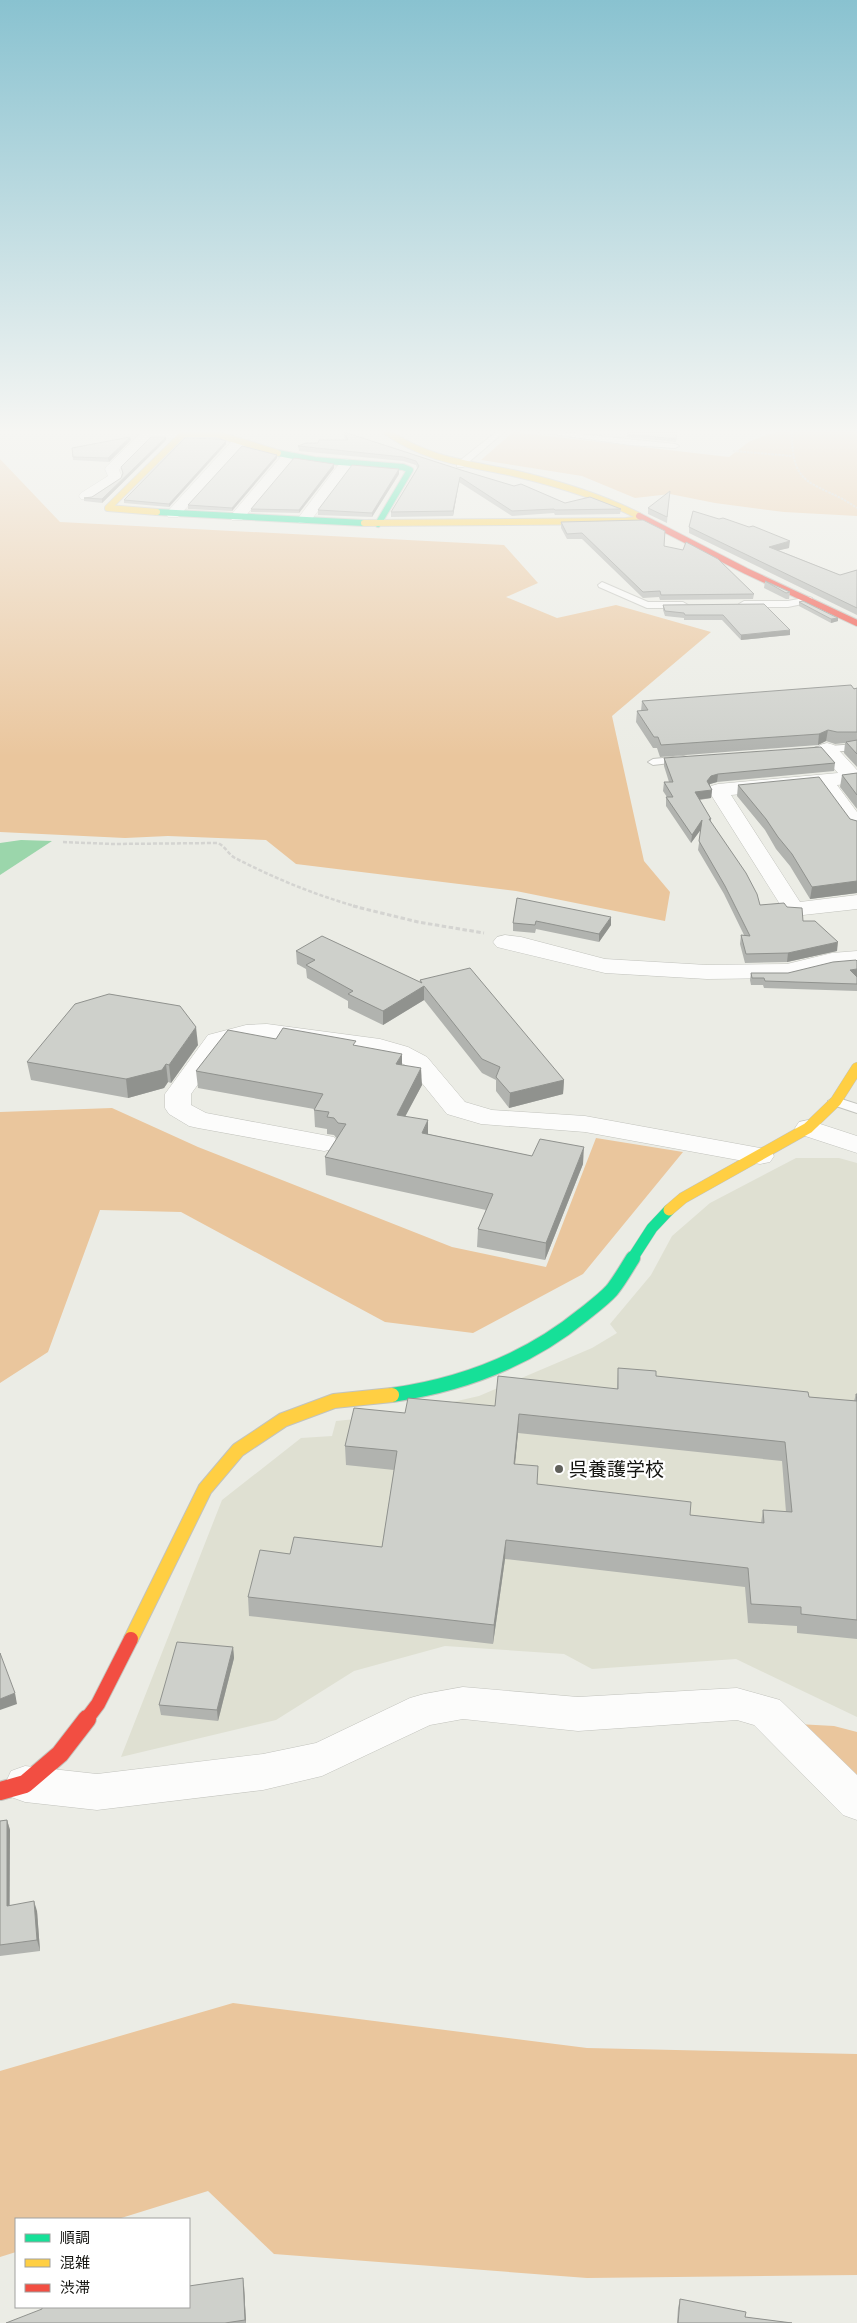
<svg xmlns="http://www.w3.org/2000/svg" width="857" height="2323" viewBox="0 0 857 2323" font-family="'Crimson Pro','Noto Sans JP',serif">
<style>
.built{fill:#dfe0d2}
.forest{fill:#eac69d}
.water{fill:#9bd6ab}
.lines{fill:none;stroke-linecap:round;stroke-linejoin:round}
.lane-casing{stroke:#c2c3bd;stroke-width:2}
.street-casing{stroke:#c2c3bd;stroke-width:1}
.fast-far2-casing{stroke:#c2c3bd;stroke-width:8}
.fast-far1-casing{stroke:#c2c3bd;stroke-width:12}
.fast-casing{stroke:#c2c3bd;stroke-width:16}
.slow-far2-casing{stroke:#c2c3bd;stroke-width:8}
.slow-far1-casing{stroke:#c2c3bd;stroke-width:12}
.slow-casing{stroke:#c2c3bd;stroke-width:16}
.jam-far2-casing{stroke:#c2c3bd;stroke-width:8}
.jam-far1-casing{stroke:#c2c3bd;stroke-width:16}
.jam-casing{stroke:#c2c3bd;stroke-width:20}
.path-far2{stroke:#d4d4d1;stroke-width:2;stroke-dasharray:2.5 1;stroke-linecap:butt}
.path-far1{stroke:#d4d4d1;stroke-width:2.5;stroke-dasharray:4 2;stroke-linecap:butt}
.path{stroke:#d4d4d1;stroke-width:3;stroke-dasharray:4.5 2.5;stroke-linecap:butt}
.lane{fill:#fcfcfb;fill-rule:evenodd}
.street{fill:#fcfcfb;fill-rule:evenodd}
.fast-far2{stroke:#16e098;stroke-width:6}
.fast-far1{stroke:#16e098;stroke-width:11}
.fast{stroke:#16e098;stroke-width:14}
.slow-far2{stroke:#ffcf43;stroke-width:6}
.slow-far1{stroke:#ffcf43;stroke-width:11}
.slow{stroke:#ffcf43;stroke-width:14}
.jam-far2{stroke:#f24e42;stroke-width:6}
.jam-far1{stroke:#f24e42;stroke-width:14}
.jam{stroke:#f24e42;stroke-width:18}
.wall{fill:#b1b3af;fill-rule:evenodd}
.shaded-wall{fill:#90928e}
.building{fill:#ced0cb;stroke:#90928e;fill-rule:evenodd}
.poi-dot{fill:#60605b;stroke:#fff;stroke-width:2}
.labels{text-anchor:middle;stroke-width:4.5;stroke-linejoin:round;paint-order:stroke}
.near-poi-label{font-size:19px;fill:#151511;stroke:#fff;text-anchor:start}
</style>
<rect width="100%" height="100%" fill="#ebece5"/>
<!-- built -->
<polygon class="built" points="796,1158 839,1158 857,1163 857,1717 736,1659 592,1669 564,1654 445,1646 354,1671 276,1720 121,1757 222,1500 301,1438 332,1436 336,1421 396,1415 479,1396 592,1348 617,1333 610,1324 651,1275 672,1236 710,1203"/>
<!-- forest -->
<g class="forest">
<polygon points="513,432 729,457 750,441 776,432 857,432 857,516 784,512 715,503 670,494 635,498 582,476 481,460"/>
<polygon points="0,459 60,522 504,545 538,583 506,597 557,618 616,605 711,632 612,716 644,861 670,892 665,921 516,891 296,864 266,840 168,836 125,838 0,832"/>
<polygon points="112,1108 198,1147 452,1247 546,1267 596,1138 683,1152 583,1274 473,1333 385,1322 181,1212 100,1210 48,1352 0,1383 0,1112"/>
<polygon points="779,1723 834,1726 857,1732 857,1802"/>
<polygon points="233,2003 587,2048 857,2054 857,2275 587,2278 274,2254 208,2191 118,2219 16,2219 16,2252 0,2257 0,2071"/>
</g>
<!-- water -->
<polygon class="water" points="21,840 52,841 0,875 0,843"/>
<g class="lines">
<defs>
<g id="lane">
<polygon points="496,432 504,432 463,467 457,467 457,463"/>
<polygon points="538,432 560,432 675,444 679,446 675,448 630,445"/>
<polygon points="602,582 648,602 683,602 688,605 683,608 647,608 599,587 598,585"/>
<polygon points="809,597 812,598 812,602 788,607 744,607 739,604 744,601 788,601"/>
<polygon points="857,744 857,750 816,753 811,750 816,747"/>
<polygon points="683,756 687,757 687,761 653,765 648,762 653,759"/>
<polygon points="835,1097 857,1104 857,1113 830,1104 828,1101"/>
</g>
<g id="street">
<polygon points="142,432 188,432 190,434 183,438 151,438 119,470 122,477 120,480 91,499 81,499 79,496 81,493 108,476 105,469 107,466"/>
<polygon points="242,439 249,443 241,448 178,517 168,517 166,514 168,511 231,442"/>
<polygon points="289,452 294,453 296,456 294,459 242,520 232,520 230,517 232,514 284,453"/>
<polygon points="347,459 354,463 309,523 299,523 297,520 299,517 342,460"/>
<polygon points="827,743 834,745 857,770 857,783 837,785 857,812 857,832 850,830 818,787 731,795 800,902 857,895 857,909 794,916 786,914 783,909 708,790 711,786 718,784 838,773 817,749 820,745"/>
<polygon points="505,935 521,937 605,959 707,965 787,964 832,953 857,951 857,965 832,967 787,978 707,979 605,973 497,947 493,942 497,937"/>
<polygon points="267,1024 380,1039 408,1047 427,1057 465,1102 492,1110 585,1116 760,1148 770,1150 774,1156 770,1162 760,1164 585,1132 481,1124 447,1114 409,1067 390,1057 267,1038 247,1039 226,1045 191,1094 191,1105 206,1113 334,1137 338,1143 334,1149 324,1151 198,1128 189,1126 169,1114 165,1108 165,1094 208,1035 246,1025"/>
<polygon points="808,1120 857,1136 857,1153 799,1134 795,1128 799,1122"/>
<polygon points="463,1687 578,1697 737,1688 780,1700 857,1775 857,1820 843,1815 754,1725 737,1720 578,1731 463,1719 430,1725 322,1776 263,1790 97,1810 25,1802 11,1797 5,1784 11,1771 25,1766 97,1774 263,1754 316,1743 410,1698 424,1694"/>
</g>
<g id="fast-far2">
<polyline points="278,453 315,460 403,467 410,470 378,524"/>
<polyline points="157,512 364,523"/>
</g>
<polyline id="fast-far1" points="632,1259 652,1228 669,1210"/>
<path id="fast" d="M392,1395c70,-10 136,-35 191,-80 10,-8 21,-16 29,-25 8,-10 14,-21 21,-32"/>
<g id="slow-far2">
<path d="M387,432c40,28 79,31 126,41 43,10 86,23 126,43"/>
<polyline points="157,512 108,508 183,434 216,434 278,453"/>
<polyline points="364,523 626,521 643,519"/>
</g>
<polyline id="slow-far1" points="669,1210 683,1198 808,1128 836,1101 857,1068"/>
<polyline id="slow" points="131,1639 205,1489 238,1450 283,1420 334,1401 392,1395"/>
<polyline id="jam-far2" points="639,516 746,571 857,623"/>
<polyline id="jam-far1" points="86,1720 98,1704 131,1639"/>
<polyline id="jam" points="0,1791 25,1784 60,1754 87,1719"/>
</defs>
<!-- lane casing -->
<use href="#lane" class="lane-casing"/>
<!-- street casing -->
<use href="#street" class="street-casing"/>
<!-- fast-far2 casing -->
<use href="#fast-far2" class="fast-far2-casing"/>
<!-- fast-far1 casing -->
<use href="#fast-far1" class="fast-far1-casing"/>
<!-- fast casing -->
<use href="#fast" class="fast-casing"/>
<!-- slow-far2 casing -->
<use href="#slow-far2" class="slow-far2-casing"/>
<!-- slow-far1 casing -->
<use href="#slow-far1" class="slow-far1-casing"/>
<!-- slow casing -->
<use href="#slow" class="slow-casing"/>
<!-- jam-far2 casing -->
<use href="#jam-far2" class="jam-far2-casing"/>
<!-- jam-far1 casing -->
<use href="#jam-far1" class="jam-far1-casing"/>
<!-- jam casing -->
<use href="#jam" class="jam-casing"/>
<!-- path-far2 -->
<g class="path-far2">
<path d="M792,432c-1,60 25,48 65,76"/>
<polyline points="733,451 792,456"/>
</g>
<!-- path-far1 -->
<path class="path-far1" d="M63,842l50,2 105,-1c8,4 10,11 17,15 39,20 80,37 123,49"/>
<!-- path -->
<polyline class="path" points="353,906 418,922 484,933"/>
<!-- lane -->
<use href="#lane" class="lane"/>
<!-- street -->
<use href="#street" class="street"/>
<!-- fast-far2 -->
<use href="#fast-far2" class="fast-far2"/>
<!-- fast-far1 -->
<use href="#fast-far1" class="fast-far1"/>
<!-- fast -->
<use href="#fast" class="fast"/>
<!-- slow-far2 -->
<use href="#slow-far2" class="slow-far2"/>
<!-- slow-far1 -->
<use href="#slow-far1" class="slow-far1"/>
<!-- slow -->
<use href="#slow" class="slow"/>
<!-- jam-far2 -->
<use href="#jam-far2" class="jam-far2"/>
<!-- jam-far1 -->
<use href="#jam-far1" class="jam-far1"/>
<!-- jam -->
<use href="#jam" class="jam"/>
</g>
<!-- wall -->
<g class="wall">
<polygon points="344,432 461,470 565,503 621,509 620,514 555,515 554,513 512,516 459,482 453,516 391,517 391,512 417,468 416,465 403,461 299,451 298,446 318,443 346,440 344,437"/>
<polygon points="677,432 676,442 627,437 627,434"/>
<polygon points="130,437 131,440 109,462 73,460 72,448"/>
<polygon points="166,440 102,503 84,501 84,498 92,497 121,478 123,474 121,467"/>
<polygon points="226,441 226,444 169,507 124,503 124,500"/>
<polygon points="277,458 232,511 188,509 188,505"/>
<polygon points="334,468 299,513 251,512 251,509"/>
<polygon points="399,474 372,517 318,515 318,510"/>
<polygon points="669,497 667,523 648,514 648,508"/>
<polygon points="561,522 664,546 754,594 753,599 660,600 659,597 643,598 582,539 567,539 561,528"/>
<polygon points="689,527 749,527 789,548 778,550 840,575 857,570 857,615 689,533"/>
<polygon points="765,581 790,592 789,599 786,599 764,588"/>
<polygon points="799,602 838,618 838,621 831,623 799,606"/>
<polygon points="764,604 790,635 741,640 722,620 684,620 684,618 665,616 663,610 663,605"/>
<polygon points="857,688 857,767 844,753 845,743 835,744 826,741 818,745 660,757 657,748 653,748 636,722 637,711 641,711 642,701"/>
<polygon points="664,758 835,763 834,771 717,782 710,784 710,785 712,790 711,798 700,800 711,819 711,823 760,905 787,907 803,921 837,951 787,962 745,963 740,944 741,935 744,935 724,894 698,850 701,829 691,843 666,806 666,797 667,797 663,791 664,782 669,782 664,766"/>
<polygon points="857,773 857,809 840,787 842,775"/>
<polygon points="738,785 857,821 857,894 857,893 810,899 790,866 776,849 765,830 737,796"/>
<polygon points="517,898 611,925 599,942 536,929 535,933 513,931 513,923"/>
<polygon points="296,951 420,982 420,980 564,1080 563,1094 509,1108 496,1091 496,1080 482,1073 424,1000 383,1025 348,1008 348,1001 307,978 306,969 297,964"/>
<polygon points="751,973 856,976 857,977 857,991 764,988 763,985 751,985 750,980"/>
<polygon points="276,1039 356,1046 402,1065 422,1085 405,1116 428,1134 532,1156 583,1164 545,1260 477,1247 478,1229 486,1210 326,1175 325,1157 337,1139 334,1135 327,1134 327,1129 315,1127 314,1109 198,1088 196,1071"/>
<polygon points="198,1045 171,1083 168,1082 164,1088 128,1098 31,1080 27,1062"/>
<path d="M618,1368l38,8 153,21 45,4 2,-7h1v245l-60,-6v-7l-49,-3 -3,-36 -240,-28 -12,85 -244,-28 -1,-19 42,-43 92,-7 12,-77 -48,-5 -1,-19 60,-33 90,-7 122,-17zM518,1433l264,28 4,51 -23,-2 -2,13 -71,-8 -153,-31 -22,-20z"/>
<polygon points="233,1647 234,1658 218,1721 161,1715 159,1705"/>
<polygon points="7,1820 10,1830 10,1905 37,1911 40,1951 0,1956 0,1821"/>
<polygon points="244,2286 246,2323 6,2323"/>
<polygon points="680,2299 745,2317 792,2323 677,2323 678,2308"/>
</g>
<!-- shaded-wall -->
<g class="shaded-wall">
<polygon points="130,437 131,440 109,462 108,458"/>
<polygon points="166,437 166,440 102,503 102,499"/>
<polygon points="226,441 226,444 169,507 169,504"/>
<polygon points="277,455 277,458 232,511 232,508"/>
<polygon points="334,464 334,468 299,513 299,510"/>
<polygon points="399,469 399,474 372,517 372,513"/>
<polygon points="460,477 459,482 453,516 453,511"/>
<polygon points="790,541 789,548 768,553 769,547"/>
<polygon points="838,618 838,621 831,623 831,619"/>
<polygon points="790,630 790,635 741,640 741,635"/>
<polygon points="828,730 826,741 818,745 819,734"/>
<polygon points="718,774 717,782 710,784 706,789 707,781 711,776"/>
<polygon points="712,790 711,798 694,800 695,792"/>
<polygon points="702,820 702,828 691,843 692,835"/>
<polygon points="857,881 857,893 810,899 812,887"/>
<polygon points="611,917 611,925 599,942 599,934"/>
<polygon points="838,942 837,951 787,962 788,953"/>
<polygon points="857,969 857,976 849,978 850,970"/>
<polygon points="424,986 424,1000 383,1025 383,1011"/>
<polygon points="196,1027 198,1045 171,1083 169,1065"/>
<polygon points="402,1054 402,1071 396,1064"/>
<polygon points="166,1064 168,1082 164,1088 128,1098 126,1079"/>
<polygon points="421,1068 422,1085 397,1132 397,1115"/>
<polygon points="564,1080 563,1094 509,1108 510,1093"/>
<polygon points="428,1120 428,1138 422,1133"/>
<polygon points="584,1147 583,1164 545,1260 546,1243"/>
<polygon points="519,1414 518,1433 513,1483 514,1464"/>
<polygon points="506,1540 505,1559 493,1644 494,1625"/>
<polygon points="233,1647 234,1658 218,1721 217,1710"/>
<polygon points="15,1693 17,1704 0,1710 0,1699"/>
<polygon points="7,1820 10,1830 9,1916 7,1906"/>
<polygon points="34,1901 37,1911 40,1951 37,1940"/>
<polygon points="243,2278 244,2286 246,2323 245,2320"/>
</g>
<!-- building -->
<g class="building">
<polygon points="344,432 461,470 514,486 521,484 565,503 590,497 621,509 555,510 554,509 512,511 460,477 453,511 391,512 419,466 416,461 403,457 298,446 306,443 318,443 319,440 348,440"/>
<polygon points="628,432 677,432 676,439 627,434"/>
<polygon points="130,437 108,458 73,457 72,448"/>
<polygon points="151,437 166,437 102,499 84,498 92,497 121,478 123,473 121,467"/>
<polygon points="185,438 220,439 226,441 169,504 124,500"/>
<polygon points="242,446 277,455 232,508 188,505"/>
<polygon points="294,458 334,464 299,510 251,509"/>
<polygon points="352,465 399,469 372,513 318,510"/>
<polygon points="670,491 667,517 648,508"/>
<polygon points="693,511 719,519 723,518 749,527 753,526 790,541 769,547 840,575 857,570 857,608 689,527"/>
<polygon points="643,520 665,531 664,546 683,550 686,542 718,559 754,594 661,595 660,591 643,592 582,533 567,534 561,522"/>
<polygon points="765,581 790,592 786,593"/>
<polygon points="803,601 838,618 831,619 799,602"/>
<polygon points="764,604 790,630 741,635 723,615 685,615 684,613 665,611 663,605"/>
<polygon points="851,685 854,689 857,688 857,732 837,732 828,730 819,734 661,745 658,737 654,737 637,711 648,710 642,701"/>
<polygon points="857,740 857,754 846,742"/>
<polygon points="821,747 835,763 718,774 711,776 707,781 712,790 695,792 711,819 709,819 746,873 757,894 760,905 784,903 787,907 802,908 803,921 815,921 838,942 788,953 746,954 741,935 750,936 725,886 699,841 702,820 692,835 666,797 673,797 664,782 673,782 664,758"/>
<polygon points="857,773 857,795 842,775"/>
<polygon points="819,777 850,819 857,821 857,881 812,887 792,854 778,837 766,819 738,785"/>
<polygon points="517,898 611,917 599,934 536,921 535,925 513,923"/>
<polygon points="322,936 422,983 420,980 470,968 564,1080 510,1093 496,1077 500,1067 482,1059 424,986 383,1011 348,994 353,991 306,965 315,960 296,951"/>
<polygon points="856,960 857,961 857,969 850,970 857,977 857,984 765,981 764,978 752,978 751,973 788,973 833,962"/>
<polygon points="109,994 180,1006 196,1027 169,1065 166,1064 162,1070 126,1079 27,1062 75,1004"/>
<polygon points="283,1028 356,1041 353,1045 402,1054 396,1064 421,1068 397,1115 428,1120 422,1133 532,1156 540,1139 584,1147 546,1243 478,1229 493,1194 325,1157 346,1124 338,1123 334,1118 327,1117 329,1112 314,1110 323,1094 196,1071 228,1030 276,1039"/>
<path d="M618,1368l38,3v5l152,16 1,5 48,4 -1,-7h1v226l-56,-6v-7l-50,-3 -3,-36 -242,-28 -12,85 -246,-28 12,-47 30,4 4,-17 88,10 15,-96 -52,-5 9,-38 51,5 3,-15 87,8 3,-30 120,13zM519,1414l266,28 7,70 -29,-2 1,13 -74,-8 1,-13 -154,-18 1,-18 -24,-2z"/>
<polygon points="177,1642 233,1647 217,1710 159,1705"/>
<polygon points="0,1653 15,1693 0,1699"/>
<polygon points="7,1820 7,1906 34,1901 37,1940 0,1945 0,1821"/>
<polygon points="243,2278 245,2320 225,2323 6,2323 42,2309 42,2307 189,2307 189,2286"/>
<polygon points="680,2299 746,2312 745,2317 792,2323 678,2323"/>
</g>
<!-- sky -->
<linearGradient id="sky" x2="0" y2="1"><stop stop-color="#89c2d0"/><stop offset="0.57" stop-color="#f6f6f3"/><stop offset="1" stop-color="#f6f6f3" stop-opacity="0"/></linearGradient>
<rect width="857" height="757" fill="url(#sky)"/>
<!-- markers -->
<circle class="poi-dot" cx="559" cy="1469" r="5"/>
<g class="labels">
<!-- near-poi labels -->
<g class="near-poi-label">
<text x="569" y="1476">呉養護学校</text>
</g>
</g>
<!-- legend -->
<rect x="15" y="2218" width="175" height="90" fill="#ffffff" stroke="#a1a1a0"/>
<rect x="25" y="2234" width="25" height="8" fill="#16e098" stroke="#a1a1a0"/>
<text x="60" y="2243" font-size="15" fill="#151511">順調</text>
<rect x="25" y="2259" width="25" height="8" fill="#ffcf43" stroke="#a1a1a0"/>
<text x="60" y="2268" font-size="15" fill="#151511">混雑</text>
<rect x="25" y="2284" width="25" height="8" fill="#f24e42" stroke="#a1a1a0"/>
<text x="60" y="2293" font-size="15" fill="#151511">渋滞</text>
</svg>
